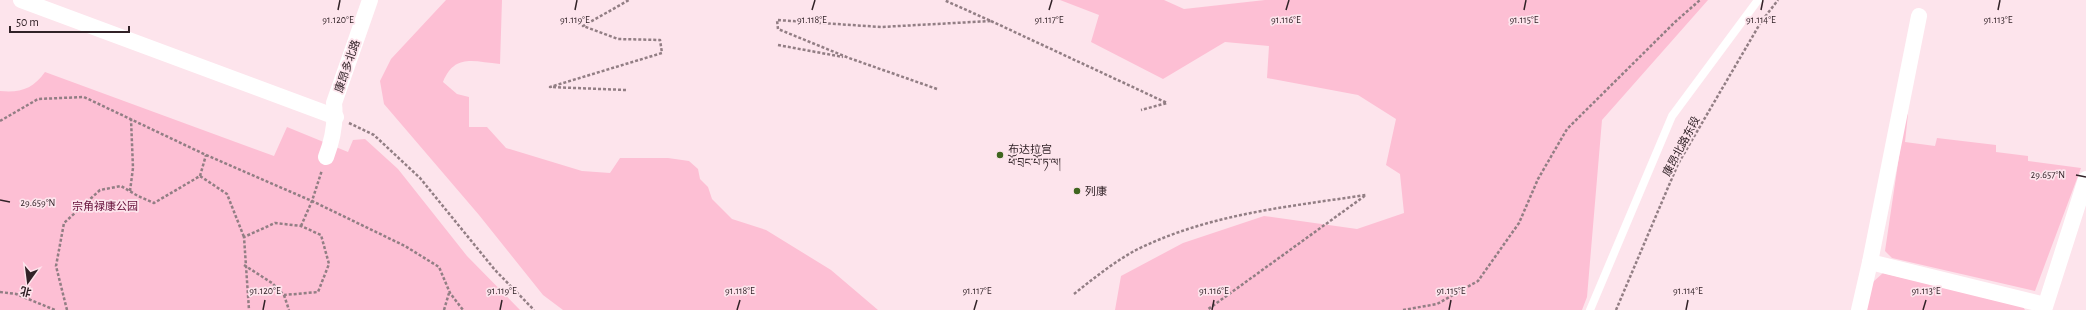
<svg xmlns="http://www.w3.org/2000/svg" width="2086" height="310" viewBox="0 0 2086 310" font-family="'Alegreya Sans','Noto Sans SC','Noto Serif Tibetan',sans-serif">
<style>
.green{fill:#fdbfd4}
.lines{fill:none;stroke-linecap:round;stroke-linejoin:round}
.path{stroke:#927e84;stroke-width:2.5;stroke-dasharray:3 2;stroke-linecap:butt}
.service{stroke:#fff;stroke-width:8}
.minor{stroke:#fff;stroke-width:16}
.ticks{fill:none;stroke:#312227;stroke-width:1.5}
.poi-dot{fill:#3f651f;stroke:#fde4ec;stroke-width:1.5}
.labels{text-anchor:middle;stroke-width:3.5;stroke-linejoin:round;paint-order:stroke}
.street-label{font-size:11px;fill:#312227;stroke:#fde4ec}
.poi-label{font-size:11px;fill:#312227;stroke:#fde4ec;text-anchor:start}
.park-label{font-size:11px;fill:#650e39;stroke:#fde4ec}
.ticks-label{font-size:10px;text-anchor:middle;fill:#312227;stroke:#fde4ec;stroke-width:3.5;stroke-linejoin:round;paint-order:stroke}
</style>
<rect width="100%" height="100%" fill="#fde4ec"/>
<!-- green -->
<g class="green">
<path d="M446,0h56l-2,64c-26,-2 -45,-11 -57,18l14,12 12,3v30h18l19,21 76,23 28,2 10,-15h48l21,3 9,8 2,10 8,8 4,12 20,20 34,11 65,40 47,40h-315l-20,-15 -64,-80 -95,-111 -4,-23 11,-22z"/>
<polygon points="1060,0 1164,0 1184,9 1265,0 1708,0 1602,120 1587,297 1582,310 1115,310 1121,276 1183,243 1264,216 1357,229 1404,213 1400,174 1386,165 1396,119 1358,95 1267,78 1269,46 1225,42 1163,79 1091,42 1099,15"/>
<path d="M45,72l229,84 13,-29 61,25 5,-12 12,-1 33,30 69,87 53,54h-520v-219c20,2 33,-2 45,-19z"/>
<polygon points="1908,114 1905,142 1935,146 1937,138 1996,145 1996,152 2028,156 2028,161 2081,168 2035,291 1892,258 1885,251 1905,116"/>
<polygon points="1883,273 2023,307 2025,310 1866,310 1873,282"/>
</g>
<g class="lines">
<!-- path -->
<g class="path">
<polyline points="991,21 1167,103 1141,110"/>
<polyline points="778,45 843,57"/>
<polyline points="937,89 849,58 778,29 777,20 881,27 991,21 944,0"/>
<polyline points="626,90 550,87 662,53 660,40 618,39 583,26 629,0"/>
<polyline points="0,121 38,99 84,97 206,155 312,201 405,246 439,267 450,293 463,310"/>
<polyline points="349,123 374,135 420,178 495,270 534,310"/>
<polyline points="200,176 206,155"/>
<polyline points="130,191 133,168 131,119"/>
<polyline points="301,226 312,201 322,170"/>
<polyline points="244,265 272,283 284,295 318,292 329,264 321,235 301,226 275,223 244,237 249,310"/>
<polyline points="0,292 16,294 55,310"/>
<path d="M1074,294c20,-16 40,-32 62,-44 73,-36 150,-43 230,-55l-159,115"/>
<polyline points="284,295 289,310"/>
<polyline points="67,310 56,266 64,223 100,190 121,186 138,196 154,203 200,176 227,194 244,237"/>
<polyline points="444,310 449,293"/>
<polyline points="1403,310 1437,304 1478,281 1519,223 1538,179 1567,129 1675,22 1700,0"/>
<polyline points="1616,310 1678,164 1761,22 1778,0"/>
</g>
<!-- service -->
<polyline class="service" points="1590,310 1672,116 1758,0"/>
<!-- minor -->
<g class="minor">
<polyline points="21,0 336,117"/>
<path d="M326,157c7,-18 10,-35 8,-54l36,-103"/>
<polyline points="1870,262 2045,305"/>
<polyline points="1859,310 1870,262 1919,16"/>
<polyline points="2044,310 2086,179"/>
</g>
</g>
<!-- ticks -->
<path class="ticks" d="M338,10l2,-10M575,10l2,-10M812,10l3,-10M1049,10l3,-10M1286,10l3,-10M1524,10l2,-10M1761,10l2,-10M1998,10l2,-10M2076,175l10,2M0,200l10,2M263,310l2,-10M500,310l2,-10M737,310l3,-10M974,310l3,-10M1212,310l2,-10M1449,310l2,-10M1686,310l2,-10M1923,310l3,-10"/>
<!-- markers -->
<g class="poi-dot">
<circle cx="1000" cy="155" r="4"/>
<circle cx="1077" cy="191" r="4"/>
</g>
<g class="labels">
<!-- street labels -->
<g class="street-label">
<text transform="translate(347 66) rotate(-71)" y="4">康昂多北路</text>
<text transform="translate(1681 146) rotate(-62)" y="4">康昂北路东段</text>
</g>
<!-- poi labels -->
<g class="poi-label">
<text x="1008" y="153">布达拉宫<tspan x="1008" dy="13">ཕོ་བྲང་པོ་ཏ་ལ།</tspan></text>
<text x="1085" y="195">列康</text>
</g>
<!-- park labels -->
<g class="park-label">
<text x="105" y="210">宗角禄康公园</text>
</g>
</g>
<g class="ticks-label">
<text x="1998" y="23">91.113°E</text>
<text x="338" y="23">91.120°E</text>
<text x="575" y="23">91.119°E</text>
<text x="812" y="23">91.118°E</text>
<text x="1049" y="23">91.117°E</text>
<text x="1286" y="23">91.116°E</text>
<text x="1524" y="23">91.115°E</text>
<text x="1761" y="23">91.114°E</text>
<text x="2048" y="178">29.657°N</text>
<text x="38" y="206">29.659°N</text>
<text x="265" y="294">91.120°E</text>
<text x="502" y="294">91.119°E</text>
<text x="740" y="294">91.118°E</text>
<text x="977" y="294">91.117°E</text>
<text x="1214" y="294">91.116°E</text>
<text x="1451" y="294">91.115°E</text>
<text x="1688" y="294">91.114°E</text>
<text x="1926" y="294">91.113°E</text>
</g>
<!-- north arrow -->
<g transform="translate(28 282) rotate(194)" stroke="#fde4ec" stroke-width="3" paint-order="stroke">
<path d="M0-3L7 15L0 10L-7 15Z" fill="#312227"/>
<text y="-6" font-size="11" font-weight="bold" text-anchor="middle" fill="#312227">北</text>
</g>
<!-- scale -->
<path d="M10 26v6h119v-6" fill="none" stroke="#312227" stroke-width="2"/>
<text x="16" y="26" font-size="12" fill="#312227" stroke="#fde4ec" stroke-width="3" paint-order="stroke">50 m</text>
</svg>
